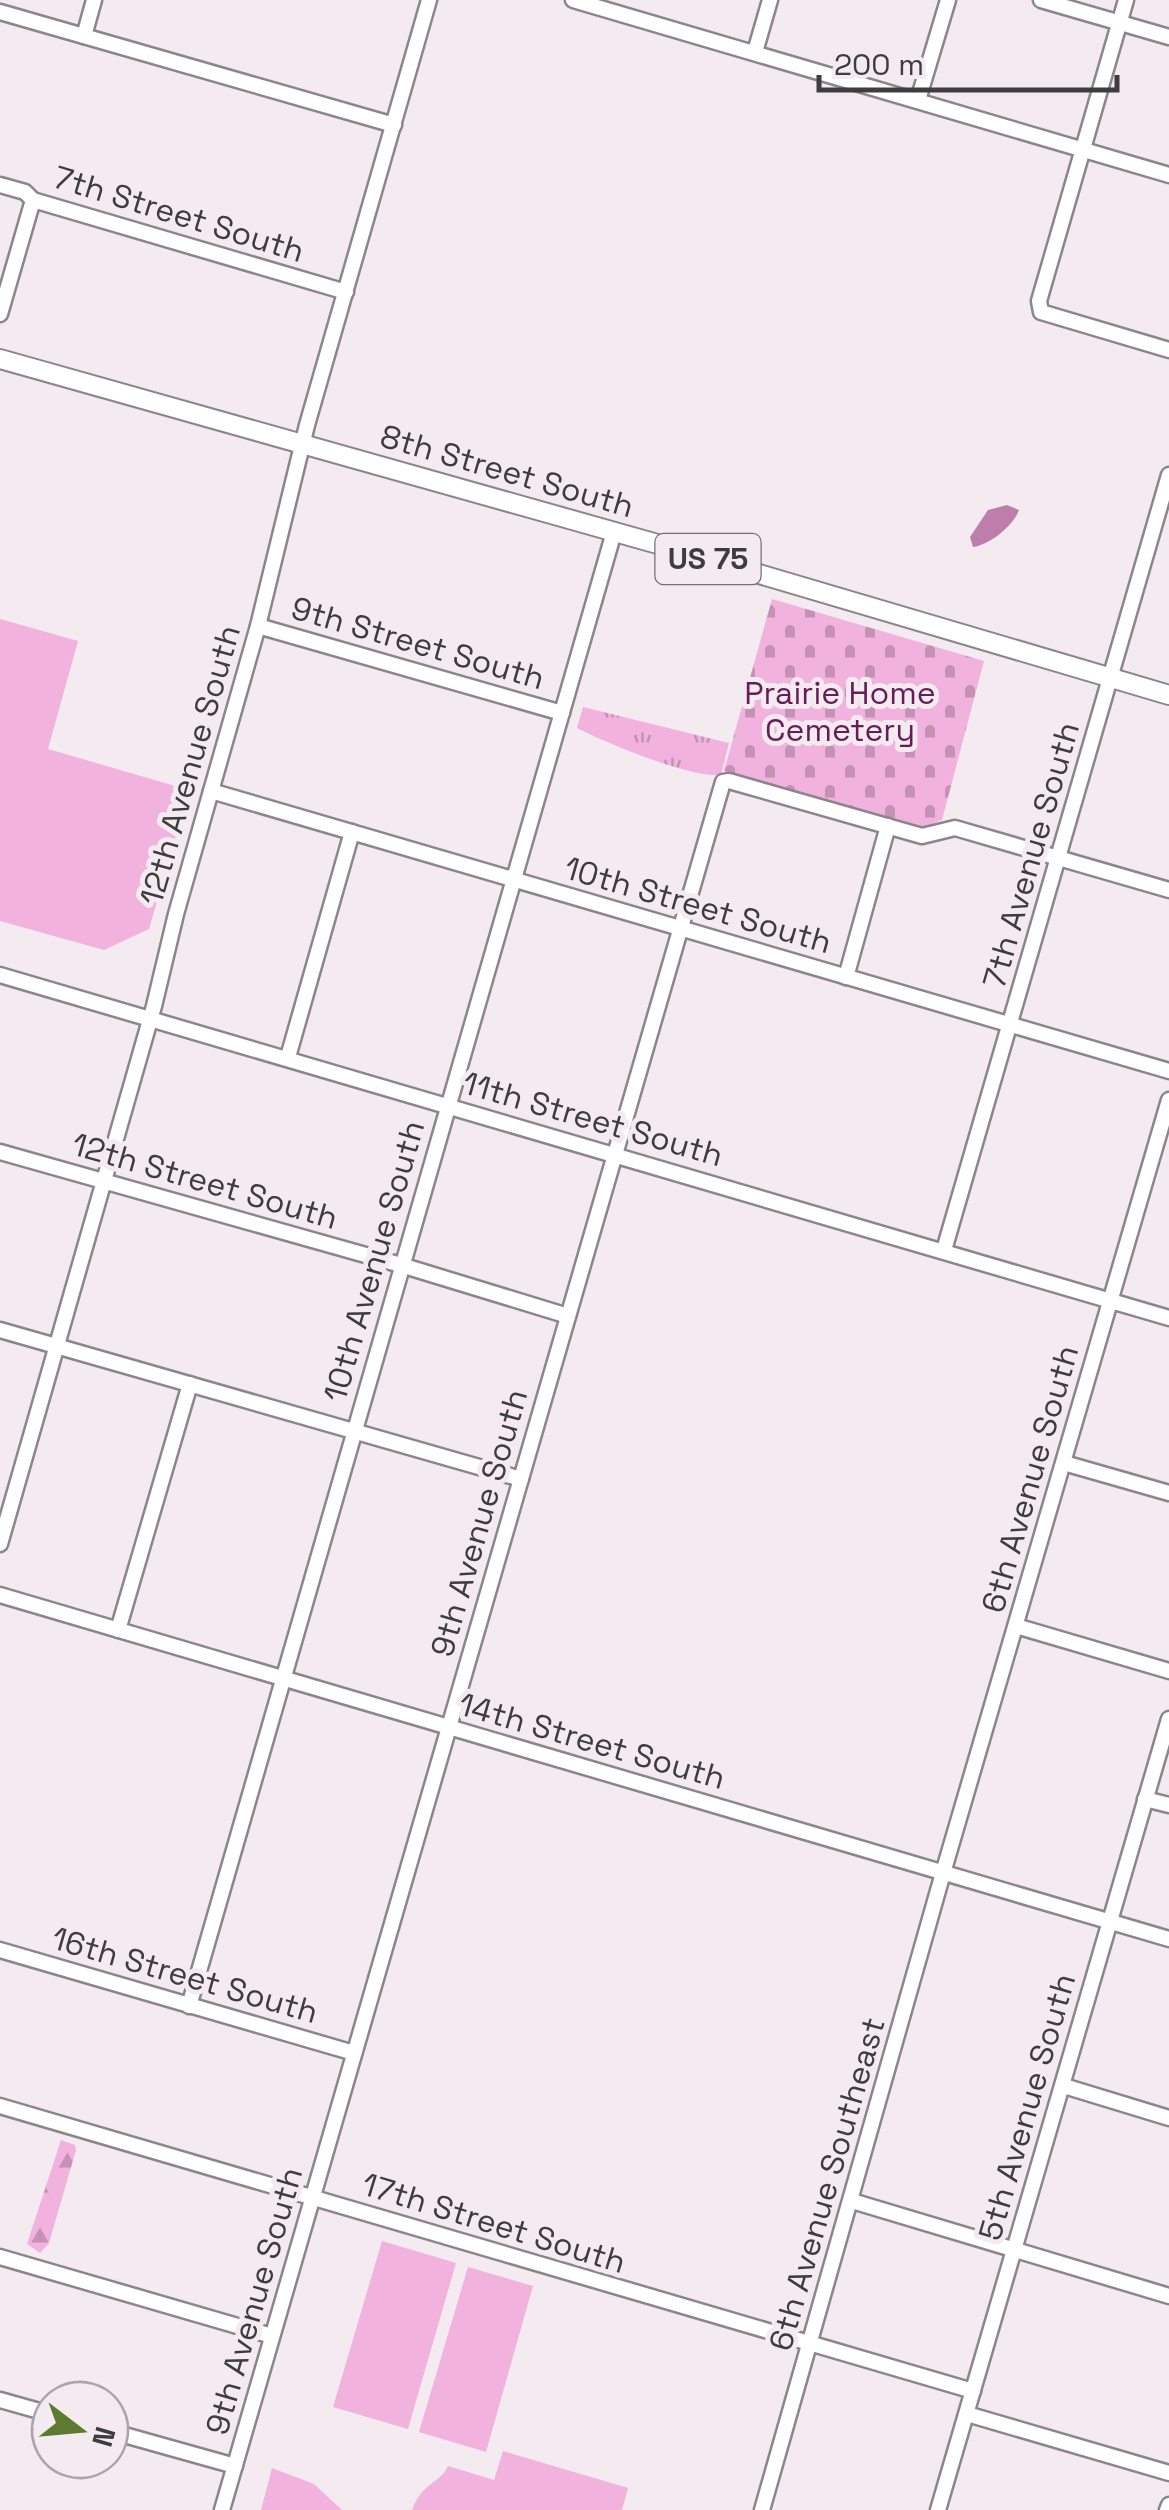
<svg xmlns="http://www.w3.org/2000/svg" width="1169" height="2510" viewBox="0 0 1169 2510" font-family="'Space Grotesk',sans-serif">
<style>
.grass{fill:url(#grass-tufts)}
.forest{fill:url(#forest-firs)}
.cemetery{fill:url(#cemetery-stones)}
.garden{fill:#f1b2de}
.water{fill:#be7eac}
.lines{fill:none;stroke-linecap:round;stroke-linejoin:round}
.minor-casing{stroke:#8c868a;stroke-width:19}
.major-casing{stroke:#8c868a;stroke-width:22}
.minor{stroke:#fff;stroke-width:14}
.major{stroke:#fff;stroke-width:18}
.labels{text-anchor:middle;stroke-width:10;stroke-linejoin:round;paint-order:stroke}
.shield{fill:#f3ebf0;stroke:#757073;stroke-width:2.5}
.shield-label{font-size:30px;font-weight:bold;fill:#3f3c3e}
.street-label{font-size:32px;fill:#3f3c3e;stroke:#f3ebf0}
.park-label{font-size:32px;fill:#671b57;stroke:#f3ebf0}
</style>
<defs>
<pattern id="grass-tufts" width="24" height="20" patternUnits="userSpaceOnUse" patternTransform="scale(2.5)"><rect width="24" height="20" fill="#f1b2de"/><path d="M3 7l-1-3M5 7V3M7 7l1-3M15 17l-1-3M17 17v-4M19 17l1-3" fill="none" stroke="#c592b5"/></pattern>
<pattern id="forest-firs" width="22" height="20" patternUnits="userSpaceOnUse" patternTransform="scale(2.5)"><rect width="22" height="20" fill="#f1b2de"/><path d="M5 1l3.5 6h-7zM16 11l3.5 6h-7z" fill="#c592b5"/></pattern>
<pattern id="cemetery-stones" width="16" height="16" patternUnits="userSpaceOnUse" patternTransform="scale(2.5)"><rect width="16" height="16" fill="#f1b2de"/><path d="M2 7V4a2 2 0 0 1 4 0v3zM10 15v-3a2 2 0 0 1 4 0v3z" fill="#c592b5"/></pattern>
</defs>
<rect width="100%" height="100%" fill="#f3ebf0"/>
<!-- grass -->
<path class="grass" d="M583,707l146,36 -8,32c-31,3 -115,-32 -144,-47z"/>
<!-- forest -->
<polygon class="forest" points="61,2140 75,2145 76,2150 49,2243 40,2253 27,2244"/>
<!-- cemetery -->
<polygon class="cemetery" points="772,599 984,661 942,820 925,827 724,771"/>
<!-- garden -->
<g class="garden">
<polygon points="0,619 78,641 48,749 189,790 149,929 104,950 0,921"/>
<polygon points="382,2241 456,2263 408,2429 333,2407"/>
<polygon points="468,2267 533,2286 486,2452 419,2432"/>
<path d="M503,2451l125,37 -6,22h-210c10,-28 29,-27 36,-44l46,14z"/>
<polygon points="272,2468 314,2484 342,2510 261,2510"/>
</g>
<!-- water -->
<path class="water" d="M1007,505l12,5c-5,15 -29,35 -46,37l-3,-10 18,-27z"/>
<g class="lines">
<defs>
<g id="minor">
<polyline points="573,0 1169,175"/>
<polyline points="1041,0 1169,37"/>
<polyline points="1126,0 1039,301 1041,312 1169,350"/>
<polyline points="0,12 394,125"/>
<polyline points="84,36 94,0"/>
<polyline points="755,52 770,0"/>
<polyline points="918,100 948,0"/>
<polyline points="0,185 25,192 33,200 346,292"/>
<polyline points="0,314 33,200"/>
<polyline points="258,626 562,713"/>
<polyline points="211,791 1169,1071"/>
<polyline points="0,975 1169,1318"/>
<polyline points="846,977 888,826"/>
<polyline points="288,1057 352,832"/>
<polyline points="0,1152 401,1265 568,1316"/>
<polyline points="944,1250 1169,475"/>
<polyline points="0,1330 521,1479"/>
<polyline points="1064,1463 1169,1493"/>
<polyline points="0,1544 154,1006 176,914 258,626 307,425 429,0"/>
<polyline points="0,1595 1169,1939"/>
<polyline points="1016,1626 1169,1671"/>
<polyline points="118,1630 190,1384"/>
<polyline points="1145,1799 1169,1805"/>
<polyline points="0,1950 354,2053"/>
<polyline points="189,2006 614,532"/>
<polyline points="1064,2086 1169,2118"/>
<polyline points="0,2106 973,2391"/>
<polyline points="852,2201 1169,2296"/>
<polyline points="0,2257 272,2336"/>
<polyline points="0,2400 50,2414"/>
<polyline points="967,2414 1169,2473"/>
<polyline points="110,2431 235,2466"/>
<polyline points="222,2510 723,782 729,781 922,836 955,828 1169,890"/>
<polyline points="762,2510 943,1873 1169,1100"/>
<polyline points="938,2510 1169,1719"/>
<polyline points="1167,2510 1169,2505"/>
</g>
<polyline id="major" points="0,359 654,543 1169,695"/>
</defs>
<!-- minor casing -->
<use href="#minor" class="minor-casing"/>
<!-- major casing -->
<use href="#major" class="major-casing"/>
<!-- minor -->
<use href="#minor" class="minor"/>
<!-- major -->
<use href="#major" class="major"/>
</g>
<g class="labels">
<!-- shield labels -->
<rect class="shield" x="655.5" y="534" width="105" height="50" rx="8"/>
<g class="shield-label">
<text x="708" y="569">US 75</text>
</g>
<!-- street labels -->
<g class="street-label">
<text transform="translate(179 214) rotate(17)" y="11">7th Street South</text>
<text transform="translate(507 471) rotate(16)" y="11">8th Street South</text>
<text transform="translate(418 643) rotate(16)" y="11">9th Street South</text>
<text transform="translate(190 765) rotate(-74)" y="11">12th Avenue South</text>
<text transform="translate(1031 855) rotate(-74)" y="11">7th Avenue South</text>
<text transform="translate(698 905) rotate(16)" y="11">10th Street South</text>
<text transform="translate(593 1119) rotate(16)" y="11">11th Street South</text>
<text transform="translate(205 1181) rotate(16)" y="11">12th Street South</text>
<text transform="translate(374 1261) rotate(-74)" y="11">10th Avenue South</text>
<text transform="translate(1030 1479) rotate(-74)" y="11">6th Avenue South</text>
<text transform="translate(479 1523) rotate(-74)" y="11">9th Avenue South</text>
<text transform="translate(592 1741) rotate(16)" y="11">14th Street South</text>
<text transform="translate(185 1975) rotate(16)" y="11">16th Street South</text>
<text transform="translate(1027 2107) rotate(-74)" y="11">5th Avenue South</text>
<text transform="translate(827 2184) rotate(-74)" y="11">6th Avenue Southeast</text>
<text transform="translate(494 2223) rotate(17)" y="11">17th Street South</text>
<text transform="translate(254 2301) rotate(-74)" y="11">9th Avenue South</text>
</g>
<!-- park labels -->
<g class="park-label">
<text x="840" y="704">Prairie Home<tspan x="840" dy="37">Cemetery</tspan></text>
</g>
</g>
<!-- north arrow -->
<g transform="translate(80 2430) rotate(106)"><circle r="48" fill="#f3ebf0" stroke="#aba5a9" stroke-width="2.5"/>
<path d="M0-8L18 38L0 25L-18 38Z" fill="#5d7b30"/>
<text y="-15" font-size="28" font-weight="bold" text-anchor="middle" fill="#3f3c3e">N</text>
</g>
<!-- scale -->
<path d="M819 75v15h298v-15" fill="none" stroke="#3f3c3e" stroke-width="5"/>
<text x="834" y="75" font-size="30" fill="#3f3c3e" stroke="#f3ebf0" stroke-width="8" paint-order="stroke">200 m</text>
</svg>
